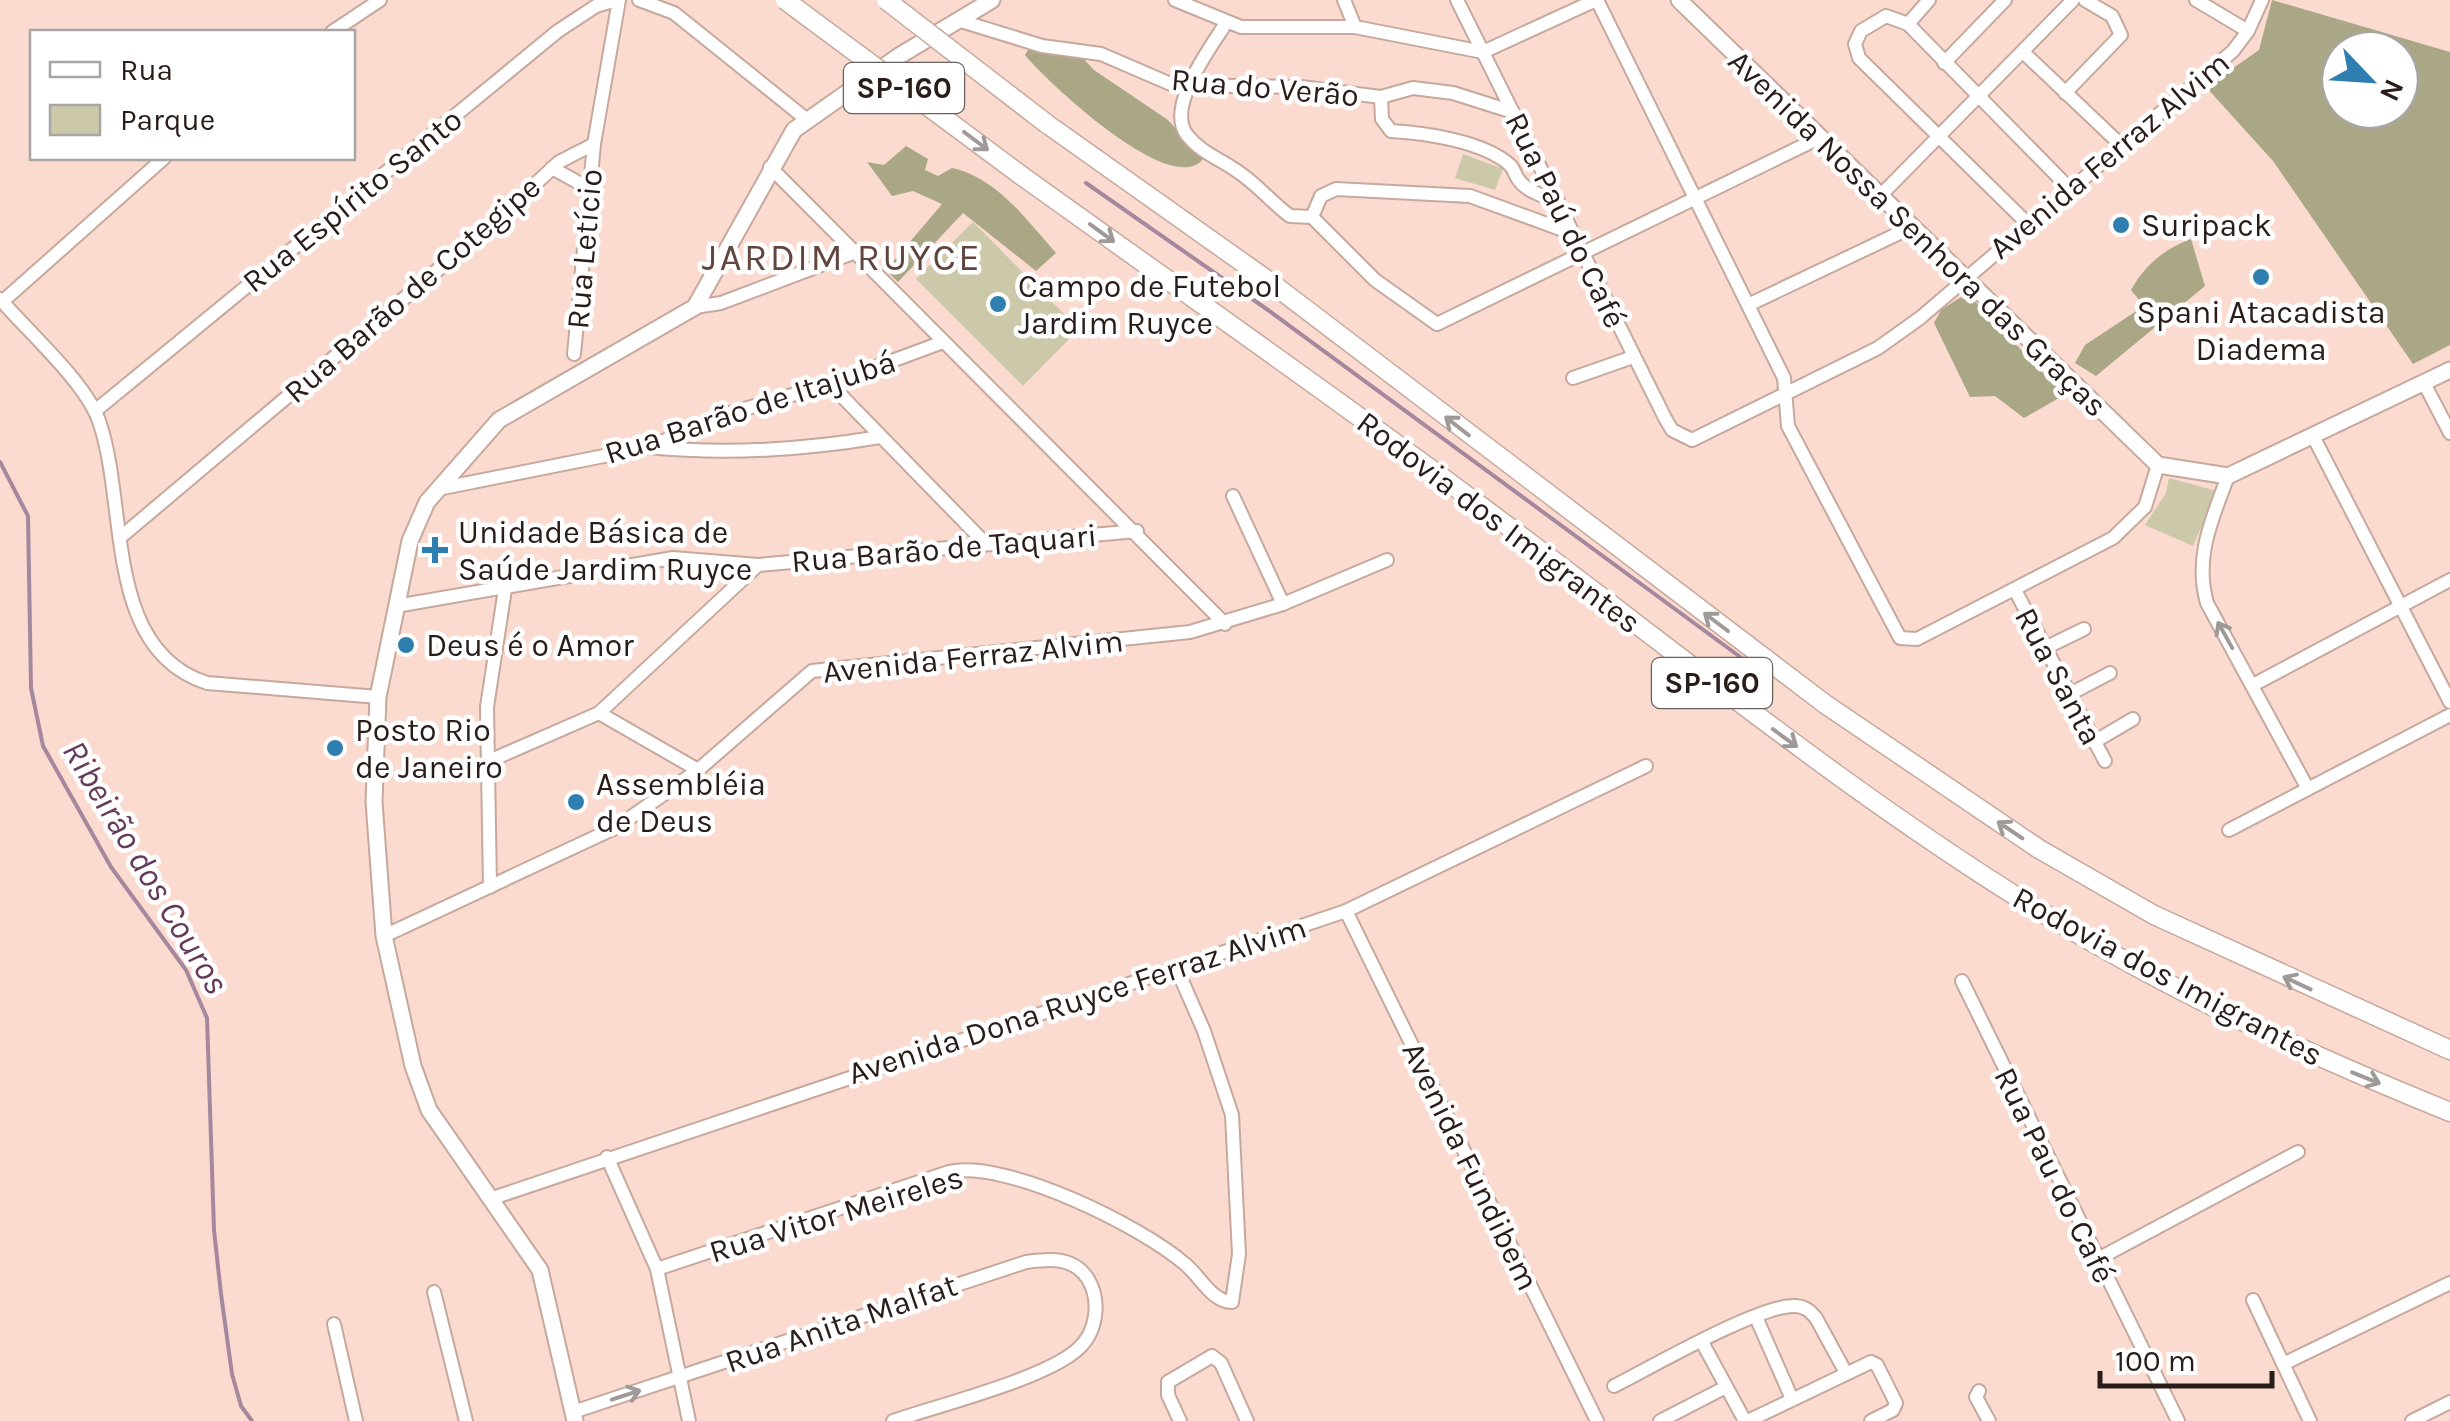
<svg xmlns="http://www.w3.org/2000/svg" width="2450" height="1421" viewBox="0 0 2450 1421" font-family="Karla,sans-serif">
<style>
.green{fill:#ccc9aa}
.forest{fill:#a9a785;fill-rule:evenodd}
.lines{fill:none;stroke-linecap:round;stroke-linejoin:round}
.stream{stroke:#a6889e;stroke-width:4}
.minor-casing{stroke:#c6a89d;stroke-width:16}
.major-casing{stroke:#c6a89d;stroke-width:19}
.highway-casing{stroke:#c6a89d;stroke-width:21}
.minor{stroke:#fff;stroke-width:12}
.major{stroke:#fff;stroke-width:15}
.highway{stroke:#fff;stroke-width:18}
.highway-bridge-casing{stroke:#c6a89d;stroke-width:21;stroke-linecap:butt}
.highway-bridge{stroke:#fff;stroke-width:18}
.oneway{stroke:#9f9998}
.poi-dot{fill:#2e7fb0;stroke:#fff;stroke-width:4}
.labels{text-anchor:middle;stroke-width:9;stroke-linejoin:round;paint-order:stroke}
.shield{fill:#fff;stroke:#69615e;stroke-width:2.5}
.shield-label{font-size:30px;font-weight:bold;fill:#291d19}
.street-label{font-size:32px;fill:#291d19;stroke:#fff}
.poi-label{font-size:32px;fill:#291d19;stroke:#fff;text-anchor:start}
.water-label{font-size:35px;font-style:italic;fill:#653b5b;stroke:#fff}
.quarter-label{font-size:38px;letter-spacing:2.5px;fill:#60463e;stroke:#fff}
</style>
<rect width="100%" height="100%" fill="#fbdbd0"/>
<!-- green -->
<g class="green">
<polygon points="1463,154 1503,169 1495,190 1455,178"/>
<polygon points="973,222 1079,329 1023,386 916,279"/>
<polygon points="2169,478 2217,491 2193,546 2145,525 2166,493"/>
</g>
<!-- forest -->
<g class="forest">
<path d="M2272,0l178,52v293l-37,19 -140,-203 -67,-74 53,-37zM2400,50v60h-60v-60z"/>
<path d="M1029,48l50,6 15,16 74,50 35,39c-31,40 -155,-76 -178,-104z"/>
<path d="M906,146l22,13 -3,11 13,6 14,-8c47,11 73,51 104,85l-20,18 -73,-58 -65,69 -12,-12 56,-66 -29,-13 -21,5 -25,-34 17,3z"/>
<path d="M2191,239l14,47 -109,90 -21,-13 10,-18 59,-39 -13,-16c14,-25 33,-41 60,-51z"/>
<polygon points="1967,293 2064,395 2024,418 1995,396 1970,397 1934,323 1941,310"/>
</g>
<g class="lines">
<!-- stream -->
<g class="stream">
<polyline points="1086,183 1268,310 1743,659"/>
<polyline points="0,462 28,516 31,688 43,746 111,867 186,970 207,1018 214,1230 221,1294 232,1374 241,1406 252,1421"/>
</g>
<defs>
<g id="minor">
<polyline points="639,0 674,13 806,119"/>
<polyline points="1175,0 1241,27 1355,27 1483,52 1596,0"/>
<polyline points="1344,0 1355,27"/>
<polyline points="1457,0 1665,418 1672,430 1692,440 1878,348 1920,318 2233,51 2248,31 2262,0"/>
<polyline points="1597,0 1784,378 1788,426 1900,638 1917,639 2113,538 2145,507 2158,465"/>
<polyline points="2196,0 2248,31"/>
<polyline points="961,21 1042,46 1101,54 1173,85 1301,87 1381,97 1413,88 1453,93 1513,112"/>
<path d="M1226,23c-15,24 -61,84 -39,112 13,17 33,24 50,36 20,13 34,31 53,45l22,1 63,63 62,44 384,-187"/>
<polyline points="1908,24 1929,0"/>
<polyline points="332,32 380,0"/>
<polyline points="2023,52 2122,146"/>
<polyline points="1944,63 2005,0"/>
<polyline points="2065,93 2121,35 2112,16 2085,0"/>
<path d="M1381,97l1,22 9,12c34,2 92,10 119,34 4,4 5,10 8,14 9,13 25,17 40,22"/>
<polyline points="770,167 1225,624"/>
<polyline points="552,168 590,189"/>
<polyline points="1881,195 2073,0"/>
<polyline points="1312,217 1321,196 1336,189 1470,196 1574,234"/>
<polyline points="2029,225 1859,58 1855,44 1861,31 1886,16 1908,24 2071,190"/>
<path d="M0,299c28,33 88,85 100,125 28,85 4,226 107,259l171,14"/>
<polyline points="2,302 164,158"/>
<polyline points="1748,305 1912,227"/>
<polyline points="695,307 721,303 853,253"/>
<polyline points="574,354 594,144 619,0"/>
<polyline points="1573,378 1633,357"/>
<polyline points="2424,383 2450,433"/>
<polyline points="830,384 984,542"/>
<polyline points="95,411 558,31 596,6 616,0"/>
<polyline points="2313,436 2450,702"/>
<path d="M649,447c78,8 154,3 231,-10"/>
<path d="M2228,476c-16,43 -34,81 -21,127l101,186"/>
<polyline points="438,489 649,447 727,414 830,384 943,342"/>
<polyline points="1233,496 1283,604"/>
<polyline points="122,536 491,225 559,162 594,144"/>
<polyline points="2015,590 2105,761"/>
<polyline points="396,606 673,558 758,565 1137,531"/>
<polyline points="2043,649 2084,629"/>
<polyline points="2253,685 2450,580"/>
<polyline points="2068,695 2110,673"/>
<polyline points="599,713 698,770"/>
<polyline points="2094,742 2133,719"/>
<polyline points="489,761 599,713 758,565"/>
<polyline points="2229,830 2450,715"/>
<polyline points="490,887 487,707 505,589"/>
<polyline points="1346,911 1597,1421"/>
<polyline points="384,936 617,827 698,770 812,671 1190,632 1283,604 1387,560"/>
<polyline points="1962,981 2178,1421"/>
<polyline points="607,1157 657,1269 689,1421"/>
<polyline points="493,1198 1346,911 1646,766"/>
<polyline points="2096,1260 2298,1152"/>
<path d="M657,1269l292,-97c57,-13 192,54 236,92 15,12 27,38 47,38l7,-48 -7,-139 -28,-84 -28,-64"/>
<polyline points="434,1292 466,1421"/>
<polyline points="2253,1300 2310,1421"/>
<polyline points="1756,1317 1792,1399"/>
<polyline points="334,1324 356,1421"/>
<polyline points="1702,1342 1745,1421"/>
<polyline points="2283,1364 2450,1283"/>
<path d="M1614,1386c36,-18 148,-83 182,-80 10,1 14,5 20,12l30,55"/>
<polyline points="1979,1391 1976,1397 1989,1421"/>
<path d="M573,1412l453,-150c24,-3 47,-6 62,17 13,22 9,53 -10,70 -33,30 -139,56 -185,72"/>
<polyline points="1180,1421 1168,1395 1168,1382 1212,1356 1221,1363 1247,1421"/>
<polyline points="1660,1421 1726,1387"/>
<polyline points="1748,1421 1871,1362 1877,1365 1896,1403 1893,1410 1871,1421"/>
<polyline points="2412,1421 2450,1402"/>
</g>
<g id="major">
<polyline points="1679,0 2158,465 2228,476 2450,370"/>
<polyline points="575,1421 540,1270 429,1110 413,1066 384,936 374,802 378,697 410,541 427,502 499,420 695,307 794,130 899,56 992,0"/>
</g>
<g id="highway">
<polyline points="1047,124 1270,282 1825,704 2039,849 2154,915 2450,1050"/>
<path d="M1022,176c149,107 300,212 448,322 191,141 374,294 578,418 128,78 264,140 402,196"/>
</g>
</defs>
<!-- minor casing -->
<use href="#minor" class="minor-casing"/>
<!-- major casing -->
<use href="#major" class="major-casing"/>
<!-- highway casing -->
<use href="#highway" class="highway-casing"/>
<!-- minor -->
<use href="#minor" class="minor"/>
<!-- major -->
<use href="#major" class="major"/>
<!-- highway -->
<use href="#highway" class="highway"/>
<defs>
<g id="highway-bridge">
<polyline points="785,0 1022,176"/>
<polyline points="886,0 1047,124"/>
</g>
</defs>
<!-- highway-bridge casing -->
<use href="#highway-bridge" class="highway-bridge-casing"/>
<!-- highway-bridge -->
<use href="#highway-bridge" class="highway-bridge"/>
</g>
<!-- one-way arrows -->
<defs><path id="oneway-shaft" d="M-6 0H5M1.5-3L5.5 0L1.5 3" fill="none" stroke-width="1.6" stroke-linecap="round" stroke-linejoin="round" transform="scale(2.5)"/></defs>
<g class="oneway">
<use href="#oneway-shaft" transform="translate(976 141) rotate(37)"/>
<use href="#oneway-shaft" transform="translate(1102 233) rotate(36)"/>
<use href="#oneway-shaft" transform="translate(1457 426) rotate(-142)"/>
<use href="#oneway-shaft" transform="translate(1716 622) rotate(-143)"/>
<use href="#oneway-shaft" transform="translate(2225 635) rotate(-119)"/>
<use href="#oneway-shaft" transform="translate(1785 738) rotate(36)"/>
<use href="#oneway-shaft" transform="translate(2010 830) rotate(-146)"/>
<use href="#oneway-shaft" transform="translate(2297 983) rotate(-155)"/>
<use href="#oneway-shaft" transform="translate(2366 1078) rotate(22)"/>
<use href="#oneway-shaft" transform="translate(626 1395) rotate(-18)"/>
</g>
<!-- markers -->
<g class="poi-dot">
<circle cx="2121" cy="225" r="10"/>
<circle cx="2261" cy="277" r="10"/>
<circle cx="998" cy="304" r="10"/>
<path d="M430 535h10v10h10v10h-10v10h-10v-10h-10v-10h10z"/>
<circle cx="406" cy="645" r="10"/>
<circle cx="335" cy="748" r="10"/>
<circle cx="576" cy="802" r="10"/>
</g>
<g class="labels">
<!-- shield labels -->
<g class="shield">
<rect x="844" y="63" width="120" height="50" rx="8"/>
<rect x="1652" y="658" width="120" height="50" rx="8"/>
</g>
<g class="shield-label">
<text x="904" y="98">SP-160</text>
<text x="1712" y="693">SP-160</text>
</g>
<!-- street labels -->
<g class="street-label">
<text transform="translate(1265 87) rotate(5)" y="11">Rua do Verão</text>
<text transform="translate(2109 155) rotate(-40)" y="11">Avenida Ferraz Alvim</text>
<text transform="translate(352 200) rotate(-39)" y="11">Rua Espírito Santo</text>
<text transform="translate(1566 220) rotate(64)" y="11">Rua Paú do Café</text>
<text transform="translate(1918 233) rotate(44)" y="11">Avenida Nossa Senhora das Graças</text>
<text transform="translate(584 249) rotate(-85)" y="11">Rua Letício</text>
<text transform="translate(412 289) rotate(-41)" y="11">Rua Barão de Cotegipe</text>
<text transform="translate(750 407) rotate(-18)" y="11">Rua Barão de Itajubá</text>
<text transform="translate(1499 522) rotate(37)" y="11">Rodovia dos Imigrantes</text>
<text transform="translate(944 548) rotate(-5)" y="11">Rua Barão de Taquari</text>
<text transform="translate(973 656) rotate(-6)" y="11">Avenida Ferraz Alvim</text>
<text transform="translate(2059 676) rotate(62)" y="11">Rua Santa</text>
<text transform="translate(2168 976) rotate(28)" y="11">Rodovia dos Imigrantes</text>
<text transform="translate(1077 1000) rotate(-18)" y="11">Avenida Dona Ruyce Ferraz Alvim</text>
<text transform="translate(1471 1166) rotate(64)" y="11">Avenida Fundibem</text>
<text transform="translate(2055 1175) rotate(64)" y="11">Rua Pau do Café</text>
<text transform="translate(836 1214) rotate(-17)" y="11">Rua Vitor Meireles</text>
<text transform="translate(841 1323) rotate(-19)" y="11">Rua Anita Malfat</text>
</g>
<!-- poi labels -->
<g class="poi-label">
<text x="2141" y="236">Suripack</text>
<text x="1018" y="297">Campo de Futebol<tspan x="1018" dy="37">Jardim Ruyce</tspan></text>
<text x="2261" y="323" text-anchor="middle">Spani Atacadista<tspan x="2261" dy="37">Diadema</tspan></text>
<text x="458" y="543">Unidade Básica de<tspan x="458" dy="37">Saúde Jardim Ruyce</tspan></text>
<text x="426" y="656">Deus é o Amor</text>
<text x="355" y="741">Posto Rio<tspan x="355" dy="37">de Janeiro</tspan></text>
<text x="596" y="795">Assembléia<tspan x="596" dy="37">de Deus</tspan></text>
</g>
<!-- water labels -->
<g class="water-label">
<text transform="translate(146 867) rotate(59)" y="12">Ribeirão dos Couros</text>
</g>
<!-- quarter labels -->
<g class="quarter-label">
<text x="842" y="270">JARDIM RUYCE</text>
</g>
</g>
<!-- legend -->
<rect x="30" y="30" width="325" height="130" fill="#ffffff" stroke="#a9a5a3" stroke-width="2.5"/>
<rect x="50" y="62" width="50" height="15" fill="#ffffff" stroke="#a9a5a3" stroke-width="2.5"/>
<text x="120" y="80" font-size="30" fill="#291d19">Rua</text>
<rect x="50" y="105" width="50" height="30" fill="#ccc9aa" stroke="#a9a5a3" stroke-width="2.5"/>
<text x="120" y="130" font-size="30" fill="#291d19">Parque</text>
<!-- north arrow -->
<g transform="translate(2370 80) rotate(115)"><circle r="48" fill="#ffffff" stroke="#a9a5a3" stroke-width="2.5"/>
<path d="M0-8L18 38L0 25L-18 38Z" fill="#2e7fb0"/>
<text y="-15" font-size="28" font-weight="bold" text-anchor="middle" fill="#291d19">N</text>
</g>
<!-- scale -->
<path d="M2100 1371v15h172v-15" fill="none" stroke="#291d19" stroke-width="5"/>
<text x="2115" y="1371" font-size="30" fill="#291d19" stroke="#ffffff" stroke-width="8" paint-order="stroke">100 m</text>
</svg>
